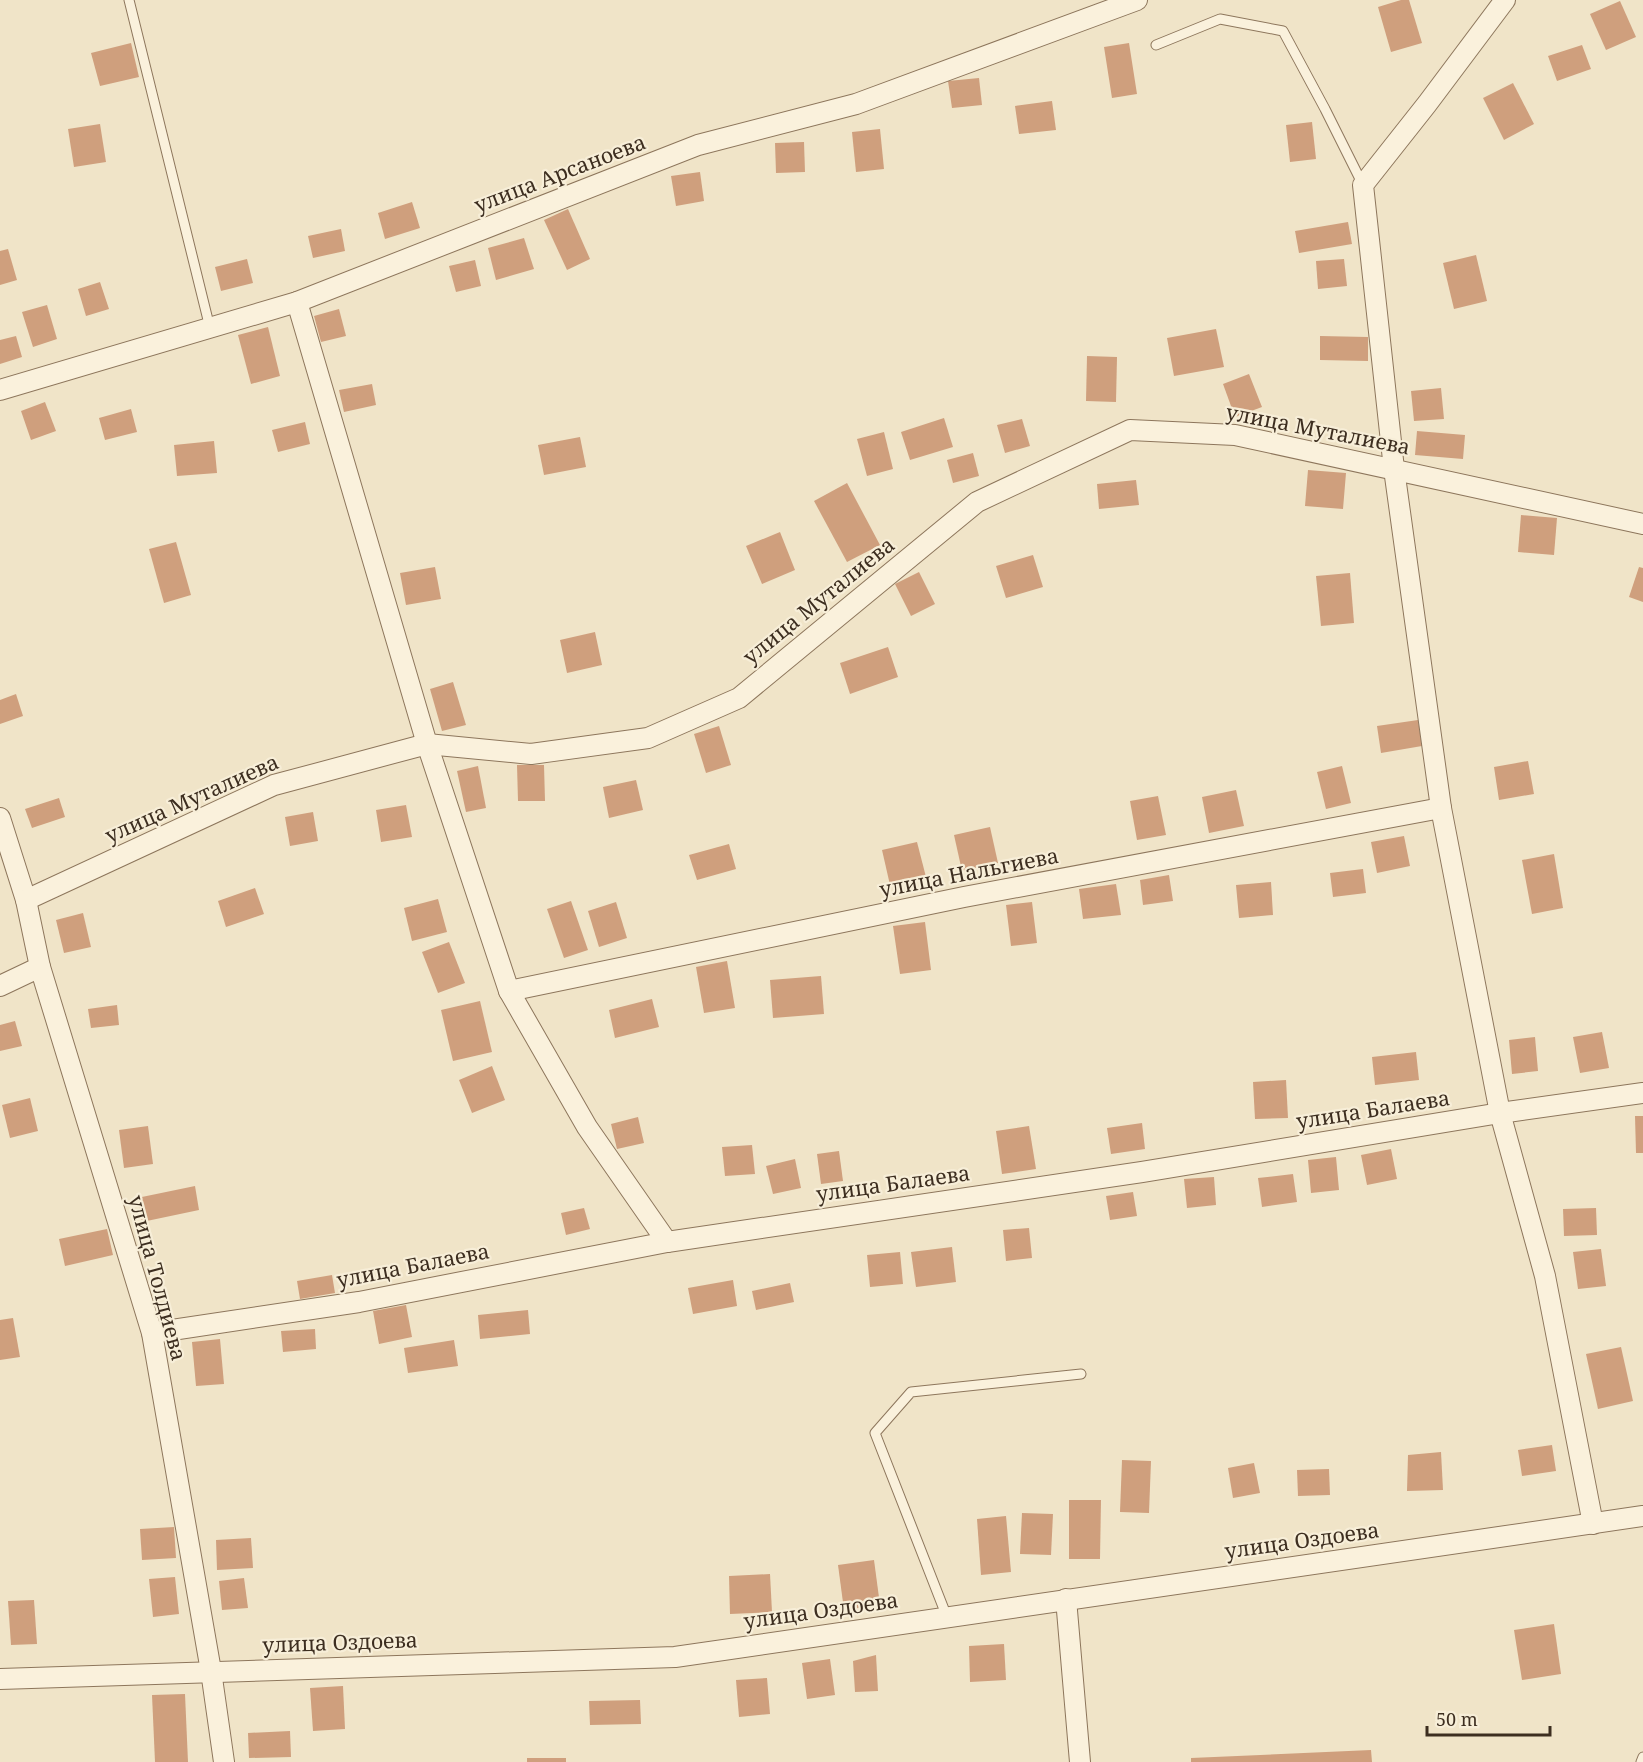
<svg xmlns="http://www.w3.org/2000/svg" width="1643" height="1762" viewBox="0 0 1643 1762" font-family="'Noto Serif',serif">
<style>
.building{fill:#cf9f7d}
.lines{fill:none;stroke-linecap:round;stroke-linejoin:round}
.service-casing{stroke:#8d765c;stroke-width:11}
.minor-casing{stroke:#8d765c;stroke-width:22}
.service{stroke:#faf1dc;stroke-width:9}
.minor{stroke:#faf1dc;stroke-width:20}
.labels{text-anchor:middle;stroke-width:4.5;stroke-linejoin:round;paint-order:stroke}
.street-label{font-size:21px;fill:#3d2e20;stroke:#f7eed8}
</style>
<rect width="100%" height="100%" fill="#f0e4c8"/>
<!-- building -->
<g class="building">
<polygon points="1401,0 1409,0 1422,43 1391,52 1378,7"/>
<polygon points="1620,1 1636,37 1606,50 1590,14"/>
<polygon points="131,43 139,77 100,86 91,53"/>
<polygon points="1129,43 1137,94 1112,98 1104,47"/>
<polygon points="1582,45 1591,69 1557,81 1548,56"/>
<polygon points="979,78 982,105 952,108 948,81"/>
<polygon points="1513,83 1534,124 1504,140 1483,98"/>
<polygon points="1052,101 1056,130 1019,134 1015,106"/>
<polygon points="1312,122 1316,159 1290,162 1286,125"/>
<polygon points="100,124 106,162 74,167 68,129"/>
<polygon points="880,129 884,169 856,172 852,132"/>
<polygon points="804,142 805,172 776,173 775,143"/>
<polygon points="700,172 704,201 676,206 671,176"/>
<polygon points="412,202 420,228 385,239 378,213"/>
<polygon points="568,209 590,259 567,270 544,220"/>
<polygon points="1348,222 1352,244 1299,253 1295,231"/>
<polygon points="341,229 345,251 313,258 308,236"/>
<polygon points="524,238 534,269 496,280 488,248"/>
<polygon points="8,249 17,280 0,285 0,251"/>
<polygon points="1476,255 1487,301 1454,309 1443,263"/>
<polygon points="247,259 253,283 221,291 215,267"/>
<polygon points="1344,259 1347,286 1318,289 1316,261"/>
<polygon points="475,260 481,286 456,292 449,266"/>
<polygon points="100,282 109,309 86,316 78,289"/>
<polygon points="47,305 57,339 33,347 22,312"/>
<polygon points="339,309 346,336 321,342 314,316"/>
<polygon points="268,327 280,376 251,384 238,335"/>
<polygon points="1216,329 1224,367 1174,376 1167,338"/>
<polygon points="16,336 22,357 0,364 0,340"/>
<polygon points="1320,336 1368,337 1368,361 1320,360"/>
<polygon points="1087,356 1117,357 1116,402 1086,401"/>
<polygon points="1249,374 1262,407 1235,417 1223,384"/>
<polygon points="372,384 376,405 344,412 339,390"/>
<polygon points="1441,388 1444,419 1414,421 1411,391"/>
<polygon points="45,402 56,431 31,440 21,411"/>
<polygon points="131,409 137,432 105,440 99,418"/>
<polygon points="944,418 953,447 910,460 901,432"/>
<polygon points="1022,419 1030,446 1005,453 997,425"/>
<polygon points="305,422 310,444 278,452 272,430"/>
<polygon points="1417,431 1465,435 1463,459 1415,455"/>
<polygon points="884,432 893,469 867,476 857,439"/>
<polygon points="580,437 586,467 544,475 538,445"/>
<polygon points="214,441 217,473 177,476 174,445"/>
<polygon points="973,453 979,476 953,483 947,460"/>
<polygon points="1308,470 1346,473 1343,509 1305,506"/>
<polygon points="1136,480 1139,505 1099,509 1097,484"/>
<polygon points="847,483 880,545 847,562 814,501"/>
<polygon points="1521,515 1557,518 1554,555 1518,552"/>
<polygon points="780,532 795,570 762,584 746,546"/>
<polygon points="176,542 191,595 164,603 149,549"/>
<polygon points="1033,555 1043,587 1006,598 996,566"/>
<polygon points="435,567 441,599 406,605 400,573"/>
<polygon points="1639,567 1643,568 1643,602 1629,597"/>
<polygon points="919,572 935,604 911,616 895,584"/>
<polygon points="1350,573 1354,623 1321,626 1316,576"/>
<polygon points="595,632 602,665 567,673 560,640"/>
<polygon points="888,647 898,677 850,694 840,663"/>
<polygon points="453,682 466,725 442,731 430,689"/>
<polygon points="16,694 23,716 0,724 0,700"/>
<polygon points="1418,720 1422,746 1381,753 1377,726"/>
<polygon points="719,726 731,765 706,773 694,734"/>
<polygon points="1528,761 1534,794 1499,800 1494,767"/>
<polygon points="517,765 544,765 545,801 518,801"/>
<polygon points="478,766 486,808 466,812 457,771"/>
<polygon points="1342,766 1351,803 1326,809 1317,772"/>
<polygon points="636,780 643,810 609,818 603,787"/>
<polygon points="1236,790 1244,826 1209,833 1202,797"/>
<polygon points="1158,796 1166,835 1137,840 1130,801"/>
<polygon points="59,798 65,817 32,828 25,809"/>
<polygon points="406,805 412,837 381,842 376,810"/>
<polygon points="313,812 318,841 290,846 285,817"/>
<polygon points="990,827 998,863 962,871 954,835"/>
<polygon points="1404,836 1410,866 1377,873 1371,842"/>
<polygon points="917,842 926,877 890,885 882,850"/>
<polygon points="729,844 736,869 697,880 689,855"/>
<polygon points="1554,854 1563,908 1532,914 1522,860"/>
<polygon points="1363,869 1366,893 1333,897 1330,873"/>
<polygon points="1169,875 1173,901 1143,905 1140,880"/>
<polygon points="1271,882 1273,915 1239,918 1236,885"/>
<polygon points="1116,884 1121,915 1083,919 1079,889"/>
<polygon points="255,888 264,914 226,927 218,901"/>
<polygon points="438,899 447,932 412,941 404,908"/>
<polygon points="571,901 588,950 564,958 547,909"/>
<polygon points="616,902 627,938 599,947 588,911"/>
<polygon points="1032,902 1037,943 1011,946 1006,905"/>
<polygon points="83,913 91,947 64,953 56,920"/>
<polygon points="925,922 931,970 900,974 893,926"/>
<polygon points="449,942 465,983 438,993 422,952"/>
<polygon points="727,961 735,1008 704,1013 696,967"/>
<polygon points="821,976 824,1014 773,1018 770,980"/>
<polygon points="652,999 659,1027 615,1038 609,1010"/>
<polygon points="480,1001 492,1052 453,1061 441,1010"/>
<polygon points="117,1005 119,1025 91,1028 88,1009"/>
<polygon points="15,1021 22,1046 0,1051 0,1025"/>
<polygon points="1602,1032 1609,1068 1580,1073 1573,1037"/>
<polygon points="1535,1037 1538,1071 1512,1074 1509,1040"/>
<polygon points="1416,1052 1419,1080 1375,1085 1372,1057"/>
<polygon points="492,1066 505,1100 472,1113 459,1080"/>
<polygon points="1286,1080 1288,1118 1255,1119 1253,1082"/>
<polygon points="30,1098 38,1131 10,1138 2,1105"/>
<polygon points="1635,1116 1643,1116 1643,1153 1636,1153"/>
<polygon points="638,1117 644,1143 617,1149 611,1124"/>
<polygon points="1142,1123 1145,1149 1111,1154 1107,1128"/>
<polygon points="148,1126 153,1164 124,1168 119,1130"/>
<polygon points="1029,1126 1036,1169 1002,1174 996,1131"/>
<polygon points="752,1145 755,1174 725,1176 722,1147"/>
<polygon points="1391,1149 1397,1179 1367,1185 1361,1155"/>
<polygon points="839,1151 843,1181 821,1184 817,1154"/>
<polygon points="1336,1157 1339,1190 1311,1193 1308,1160"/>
<polygon points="795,1159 801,1188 773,1194 766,1166"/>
<polygon points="1293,1174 1297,1202 1262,1207 1258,1178"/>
<polygon points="1214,1177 1216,1205 1187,1208 1184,1179"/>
<polygon points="195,1186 199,1210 142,1222 137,1198"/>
<polygon points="1133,1192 1137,1216 1110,1220 1106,1196"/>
<polygon points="584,1208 590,1229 566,1235 561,1213"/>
<polygon points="1596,1208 1597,1235 1564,1236 1563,1209"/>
<polygon points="1029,1228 1032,1258 1006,1261 1003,1230"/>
<polygon points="107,1229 113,1255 65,1266 59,1239"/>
<polygon points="952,1247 956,1282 916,1287 911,1252"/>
<polygon points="1601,1249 1606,1286 1578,1289 1573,1252"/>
<polygon points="900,1252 903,1284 870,1287 867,1255"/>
<polygon points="332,1275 335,1293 300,1299 297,1281"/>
<polygon points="733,1280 737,1306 693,1314 688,1288"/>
<polygon points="790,1283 794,1302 756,1310 752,1291"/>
<polygon points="406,1305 412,1337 379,1344 373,1311"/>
<polygon points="528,1310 530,1334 480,1339 478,1315"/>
<polygon points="13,1318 20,1357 0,1360 0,1320"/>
<polygon points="315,1329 316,1349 283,1352 281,1331"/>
<polygon points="220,1339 224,1384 196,1386 192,1342"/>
<polygon points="454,1340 458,1366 408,1373 404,1348"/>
<polygon points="1621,1347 1633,1401 1598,1409 1586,1354"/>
<polygon points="1552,1445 1556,1471 1522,1476 1518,1450"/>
<polygon points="1441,1452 1443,1490 1407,1491 1408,1455"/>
<polygon points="1122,1460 1151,1461 1149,1513 1120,1512"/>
<polygon points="1254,1463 1260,1493 1233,1498 1228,1468"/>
<polygon points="1329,1469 1330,1495 1298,1496 1297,1470"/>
<polygon points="1069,1500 1101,1500 1100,1559 1069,1559"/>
<polygon points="1022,1513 1053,1514 1051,1555 1020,1554"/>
<polygon points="1006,1516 1011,1572 981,1575 977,1519"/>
<polygon points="174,1527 176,1558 142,1560 140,1529"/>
<polygon points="251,1538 253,1568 217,1570 216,1540"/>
<polygon points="874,1560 880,1605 844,1610 838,1565"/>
<polygon points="770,1574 772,1612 730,1614 729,1576"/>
<polygon points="175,1577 179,1614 153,1617 149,1579"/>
<polygon points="244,1578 248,1608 222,1610 219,1581"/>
<polygon points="34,1600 37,1644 11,1645 8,1601"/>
<polygon points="1554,1624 1561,1674 1522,1680 1514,1630"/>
<polygon points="1004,1644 1006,1680 970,1682 969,1646"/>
<polygon points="876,1655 878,1691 855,1692 853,1661"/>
<polygon points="830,1659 835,1695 807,1699 802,1663"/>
<polygon points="767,1678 770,1714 739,1717 736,1680"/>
<polygon points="343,1686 345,1729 313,1731 310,1688"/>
<polygon points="185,1694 188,1762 155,1762 152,1695"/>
<polygon points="640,1700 641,1724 590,1725 589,1701"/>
<polygon points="290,1731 291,1757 249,1758 248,1733"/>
<polygon points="1371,1750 1372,1762 1191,1762 1191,1758"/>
<rect x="527" y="1758" width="39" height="4"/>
</g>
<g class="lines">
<defs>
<g id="service">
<polyline points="129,0 210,328"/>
<polyline points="1156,45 1220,19 1283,31 1325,109 1363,185"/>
<polyline points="947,1617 875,1433 911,1392 1081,1374"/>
<polyline points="1641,1762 1643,1757"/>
</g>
<g id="minor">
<polyline points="1505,0 1427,104 1363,185 1394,469 1441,808 1500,1113 1545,1276 1593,1524"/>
<polyline points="297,302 427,744 509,991 587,1127 667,1242"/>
<polyline points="0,390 297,302 698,145 856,104 1137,0"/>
<polyline points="0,818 26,900 40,967 152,1333 211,1671 224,1762"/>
<polyline points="26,900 274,785 427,744 531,754 648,738 739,698 977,502 1130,430 1235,435 1643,524"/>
<polyline points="0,986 40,967"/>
<polyline points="509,991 964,897 1441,808"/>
<polyline points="152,1333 359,1302 667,1242 1142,1172 1500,1113 1643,1093"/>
<polyline points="1066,1599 1080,1762"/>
<polyline points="0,1679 675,1657 1643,1516"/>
</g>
</defs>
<!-- service casing -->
<use href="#service" class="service-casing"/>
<!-- minor casing -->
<use href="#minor" class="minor-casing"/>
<!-- service -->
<use href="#service" class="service"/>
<!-- minor -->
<use href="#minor" class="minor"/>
</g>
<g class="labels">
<!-- street labels -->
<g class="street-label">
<text transform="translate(560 174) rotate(-21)" y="7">улица Арсаноева</text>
<text transform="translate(1318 430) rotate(11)" y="7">улица Муталиева</text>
<text transform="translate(819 601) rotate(-39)" y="7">улица Муталиева</text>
<text transform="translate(192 799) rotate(-24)" y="7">улица Муталиева</text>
<text transform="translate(969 873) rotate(-11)" y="7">улица Нальгиева</text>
<text transform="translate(1373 1110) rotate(-9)" y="7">улица Балаева</text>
<text transform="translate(893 1184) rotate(-8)" y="7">улица Балаева</text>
<text transform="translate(413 1266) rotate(-11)" y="7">улица Балаева</text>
<text transform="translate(157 1278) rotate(75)" y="7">улица Толдиева</text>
<text transform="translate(1302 1541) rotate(-8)" y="7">улица Оздоева</text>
<text transform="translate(821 1611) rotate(-8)" y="7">улица Оздоева</text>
<text transform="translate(340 1643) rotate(-2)" y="7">улица Оздоева</text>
</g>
</g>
<!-- scale -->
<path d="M1427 1726v9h123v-9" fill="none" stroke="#3d2e20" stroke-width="3"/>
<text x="1436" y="1726" font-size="18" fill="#3d2e20" stroke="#f7eed8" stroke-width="4.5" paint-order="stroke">50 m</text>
</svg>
